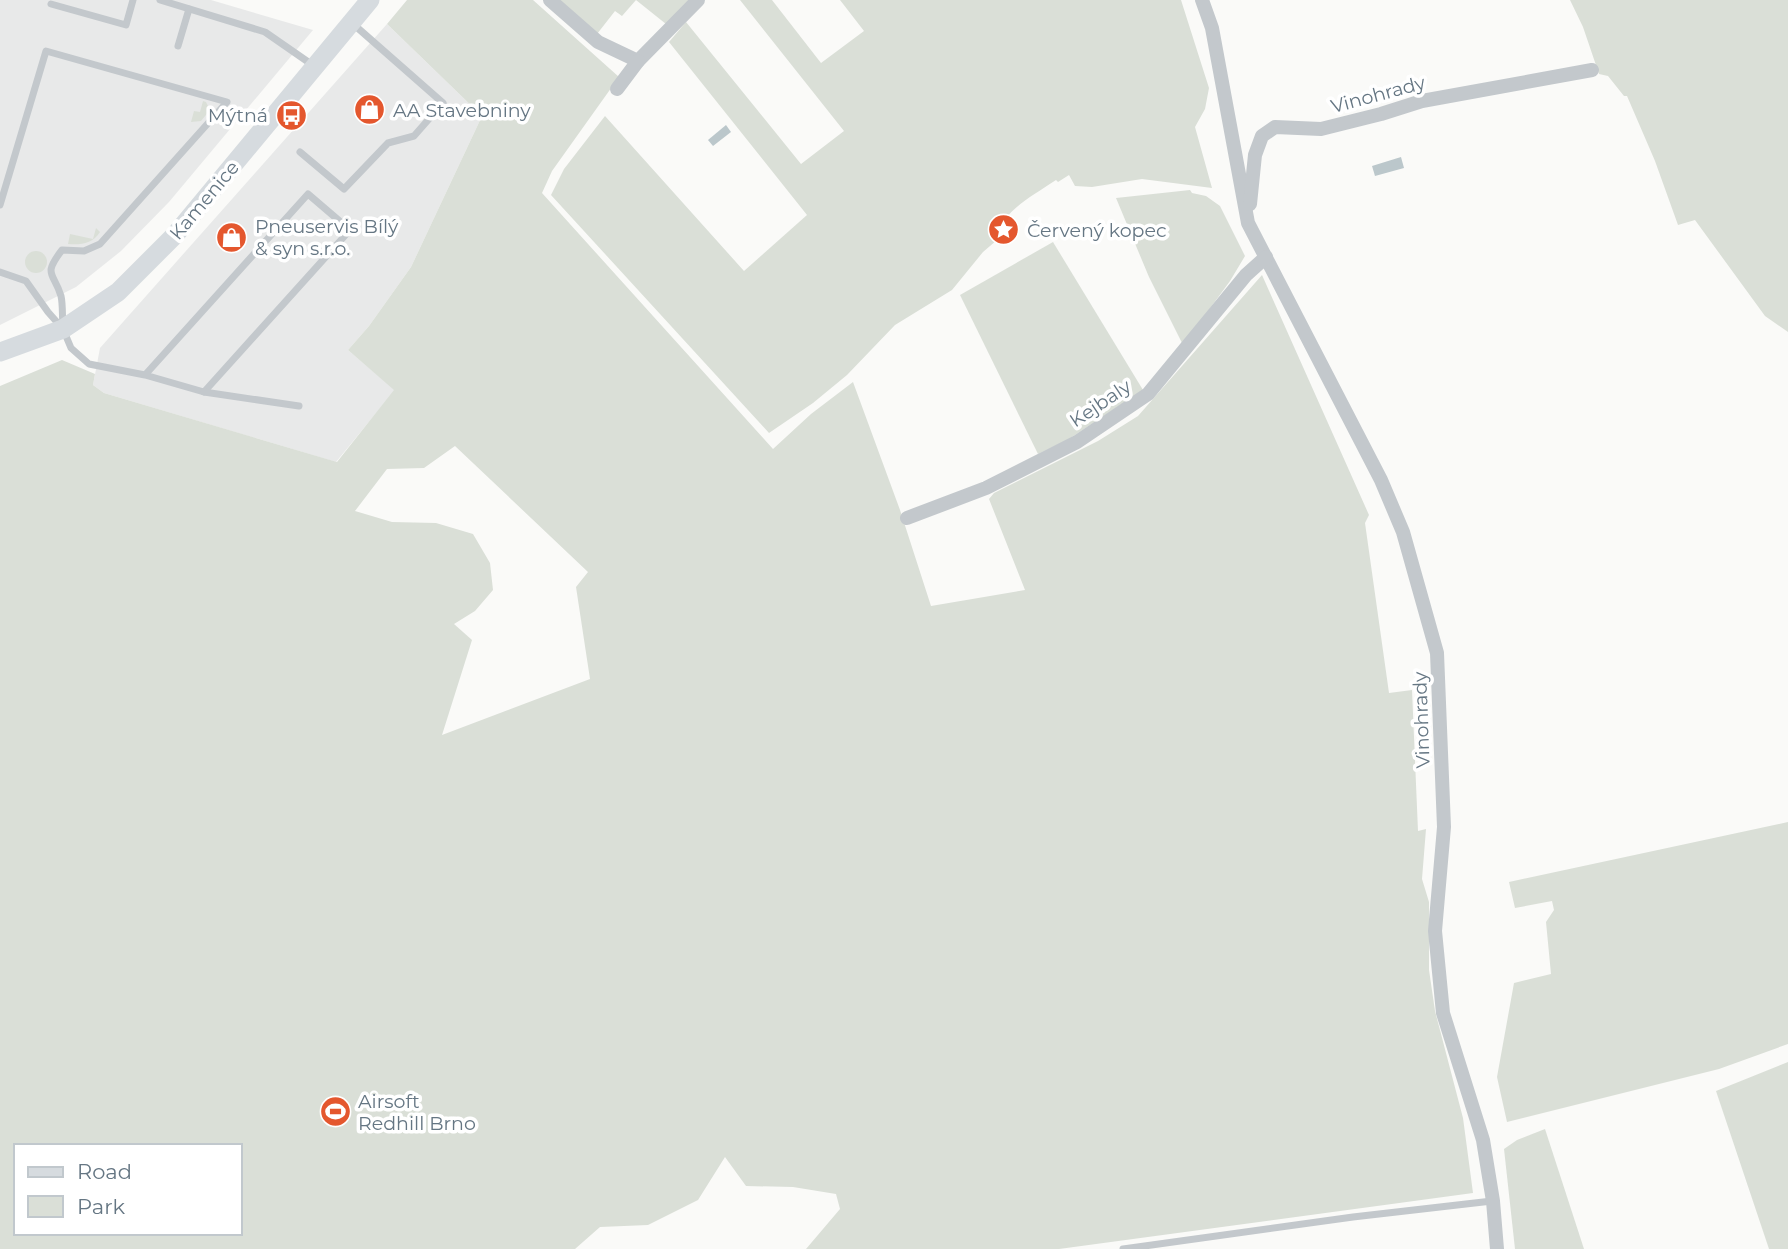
<svg xmlns="http://www.w3.org/2000/svg" width="1788" height="1249" viewBox="0 0 1788 1249" font-family="Montserrat,sans-serif">
<style>
.built{fill:#e8e9e9}
.green{fill:#dadfd7;fill-rule:evenodd}
.water{fill:#bbc7cb}
.lines{fill:none;stroke-linecap:round;stroke-linejoin:round}
.lane{stroke:#c3c8cc;stroke-width:7}
.street{stroke:#c3c8cc;stroke-width:14}
.secondary{stroke:#d6dbdf;stroke-width:19}
.labels{text-anchor:middle;stroke-width:7;stroke-linejoin:round;paint-order:stroke}
.street-label{font-size:19px;fill:#657683;stroke:#fff}
.poi-label{font-size:19px;fill:#657683;stroke:#fff;text-anchor:start}
</style>
<rect width="100%" height="100%" fill="#fafaf8"/>
<!-- built -->
<g class="built">
<polygon points="0,0 211,0 313,30 169,202 121,251 76,287 0,325"/>
<polygon points="387,24 482,116 411,267 369,326 348,350 395,390 336,462 104,393 93,385 100,348"/>
</g>
<!-- green -->
<g class="green">
<path d="M407,0h126l86,77 -67,94 -10,22 231,256 38,-35 42,-32 47,128 31,96 94,-16 -36,-91 5,-6 104,-52 40,-25 124,-141 107,240 -4,8 24,170 23,-3 6,141 8,-2 -4,50 7,23v68l6,41 28,107 10,75 -414,56h-253l34,-40 -4,-15 -43,-7 -47,-1 -21,-29 -27,43 -50,25 -48,2 -25,22h-575v-863l62,-26 33,14 -2,11 11,8 233,69 57,-72 -46,-40 21,-24 42,-59 71,-151 -95,-92zM455,446l133,126 -12,15 14,92 -148,56 30,-95 -18,-16 21,-13 18,-21 -3,-27 -17,-29 -37,-11 -44,-1 -37,-11 32,-42 37,-1zM16,1146h224v87h-224z"/>
<polygon points="555,0 691,0 666,24 636,0 622,16 615,11 597,34"/>
<path d="M740,0h32l49,63 43,-32 -24,-31h341l28,88 -4,21 -10,18 17,61 -70,-9 -50,8 -17,-1 -6,-11 -11,7 -2,-2c-25,17 -48,27 -61,56l2,4 -14,12 -31,38 -57,35 -48,50 -34,28 -44,30 -218,-238 13,-26 41,-53 139,155 63,-56 -138,-173 17,-20 115,142 43,-33z"/>
<polygon points="1570,0 1788,0 1788,332 1765,316 1695,220 1678,225 1655,161 1627,96 1624,96 1608,76 1599,74 1583,27"/>
<polygon points="203,101 206,102 210,110 201,121 191,122 194,111 200,112"/>
<polygon points="1190,190 1192,193 1206,196 1220,206 1245,256 1230,281 1183,345 1149,277 1116,198"/>
<path d="M96,228l4,4c-7,12 -20,13 -32,12l2,-10 23,5z"/>
<polygon points="1053,242 1143,390 1069,439 1038,454 960,295"/>
<circle cx="36" cy="262" r="11"/>
<polygon points="1788,822 1788,1044 1719,1069 1507,1122 1497,1077 1514,983 1551,974 1546,922 1554,910 1552,901 1515,908 1509,882"/>
<polygon points="1788,1062 1788,1249 1769,1249 1716,1091"/>
<polygon points="1545,1129 1584,1249 1515,1249 1504,1149 1517,1140"/>
</g>
<!-- water -->
<g class="water">
<polygon points="726,125 731,132 713,146 708,140"/>
<polygon points="1401,157 1404,168 1375,176 1372,166"/>
</g>
<g class="lines">
<!-- lane -->
<g class="lane">
<polyline points="160,0 265,32 314,66"/>
<polyline points="51,4 126,25 133,0"/>
<polyline points="178,46 189,9"/>
<polyline points="300,152 344,189 388,143 414,136 443,103 352,23"/>
<path d="M0,205l46,-154 181,51 -127,142 -16,7 -22,-1c-20,26 -8,22 -1,46 2,9 1,20 2,29"/>
<polyline points="0,272 26,281 48,312 63,329 71,348 89,364 145,375 308,194 350,230 204,392 145,375"/>
<polyline points="204,392 299,406"/>
<polyline points="1123,1249 1353,1217 1492,1201"/>
</g>
<!-- street -->
<g class="street">
<polyline points="550,0 598,42 638,61 698,0"/>
<polyline points="1202,0 1212,28 1248,223 1381,480 1403,532 1437,653 1444,827 1435,931 1443,1013 1483,1140 1493,1201 1497,1249"/>
<polyline points="617,89 638,61"/>
<polyline points="1250,204 1255,155 1262,136 1275,127 1321,129 1381,114 1422,101 1592,70"/>
<polyline points="907,518 986,488 1077,442 1148,394 1246,275 1266,257"/>
</g>
<!-- secondary -->
<polyline class="secondary" points="0,352 63,329 118,292 175,235 370,0"/>
</g>
<!-- icons -->
<defs>
<symbol id="shop-disc" viewBox="-11 -11 22 22"><circle r="9.5" fill="#e4572e" stroke="#fff"/><path d="M-5-2.5h2.3a2.7 3.5 0 0 1 5.4 0H5L5.5 6h-11ZM-1.5-2.5h3a1.5 2.3 0 0 0-3 0Z" fill="#fff"/></symbol>
<symbol id="bus-disc" viewBox="-11 -11 22 22"><circle r="9.5" fill="#e4572e" stroke="#fff"/><path d="M-5-6H5V4H4V6H2V4H-2V6H-4V4H-5ZM-3.5-4V0h7V-4ZM-3.5 1.2v1.5H-2V1.2ZM2 1.2v1.5H3.5V1.2Z" fill="#fff"/></symbol>
<symbol id="sight-disc" viewBox="-11 -11 22 22"><circle r="9.5" fill="#e4572e" stroke="#fff"/><path d="M0-6L1.8-2.2L6-1.7L2.9 1.2L3.7 5.4L0 3.3L-3.7 5.4L-2.9 1.2L-6-1.7L-1.8-2.2Z" fill="#fff"/></symbol>
<symbol id="stadium-disc" viewBox="-11 -11 22 22"><circle r="9.5" fill="#e4572e" stroke="#fff"/><path d="M0-5a6.5 5 0 1 0 0 10a6.5 5 0 1 0 0-10ZM-3.5-1.8h7v3.6h-7Z" fill="#fff"/></symbol>
</defs>
<g fill-rule="evenodd">
<use href="#shop-disc" x="352" y="92" width="35" height="35"/>
<use href="#bus-disc" x="274" y="98" width="35" height="35"/>
<use href="#sight-disc" x="986" y="212" width="35" height="35"/>
<use href="#shop-disc" x="214" y="220" width="35" height="35"/>
<use href="#stadium-disc" x="318" y="1094" width="35" height="35"/>
</g>
<g class="labels">
<!-- street labels -->
<g class="street-label">
<text transform="translate(1378 94) rotate(-15)" y="7">Vinohrady</text>
<text transform="translate(204 200) rotate(-50)" y="7">Kamenice</text>
<text transform="translate(1100 403) rotate(-34)" y="7">Kejbaly</text>
<text transform="translate(1421 720) rotate(-92)" y="7">Vinohrady</text>
</g>
<!-- poi labels -->
<g class="poi-label">
<text x="393" y="117">AA Stavebniny</text>
<text x="268" y="122" text-anchor="end">Mýtná</text>
<text x="255" y="233">Pneuservis Bílý<tspan x="255" dy="22">&amp; syn s.r.o.</tspan></text>
<text x="1027" y="237">Červený kopec</text>
<text x="358" y="1108">Airsoft<tspan x="358" dy="22">Redhill Brno</tspan></text>
</g>
</g>
<!-- legend -->
<rect x="14" y="1144" width="228" height="91" fill="#ffffff" stroke="#c1c8cd" stroke-width="2"/>
<rect x="28" y="1167" width="35" height="10" fill="#d6dbdf" stroke="#c1c8cd" stroke-width="2"/>
<text x="77" y="1179" font-size="21" fill="#657683">Road</text>
<rect x="28" y="1196" width="35" height="21" fill="#dadfd7" stroke="#c1c8cd" stroke-width="2"/>
<text x="77" y="1214" font-size="21" fill="#657683">Park</text>
</svg>
